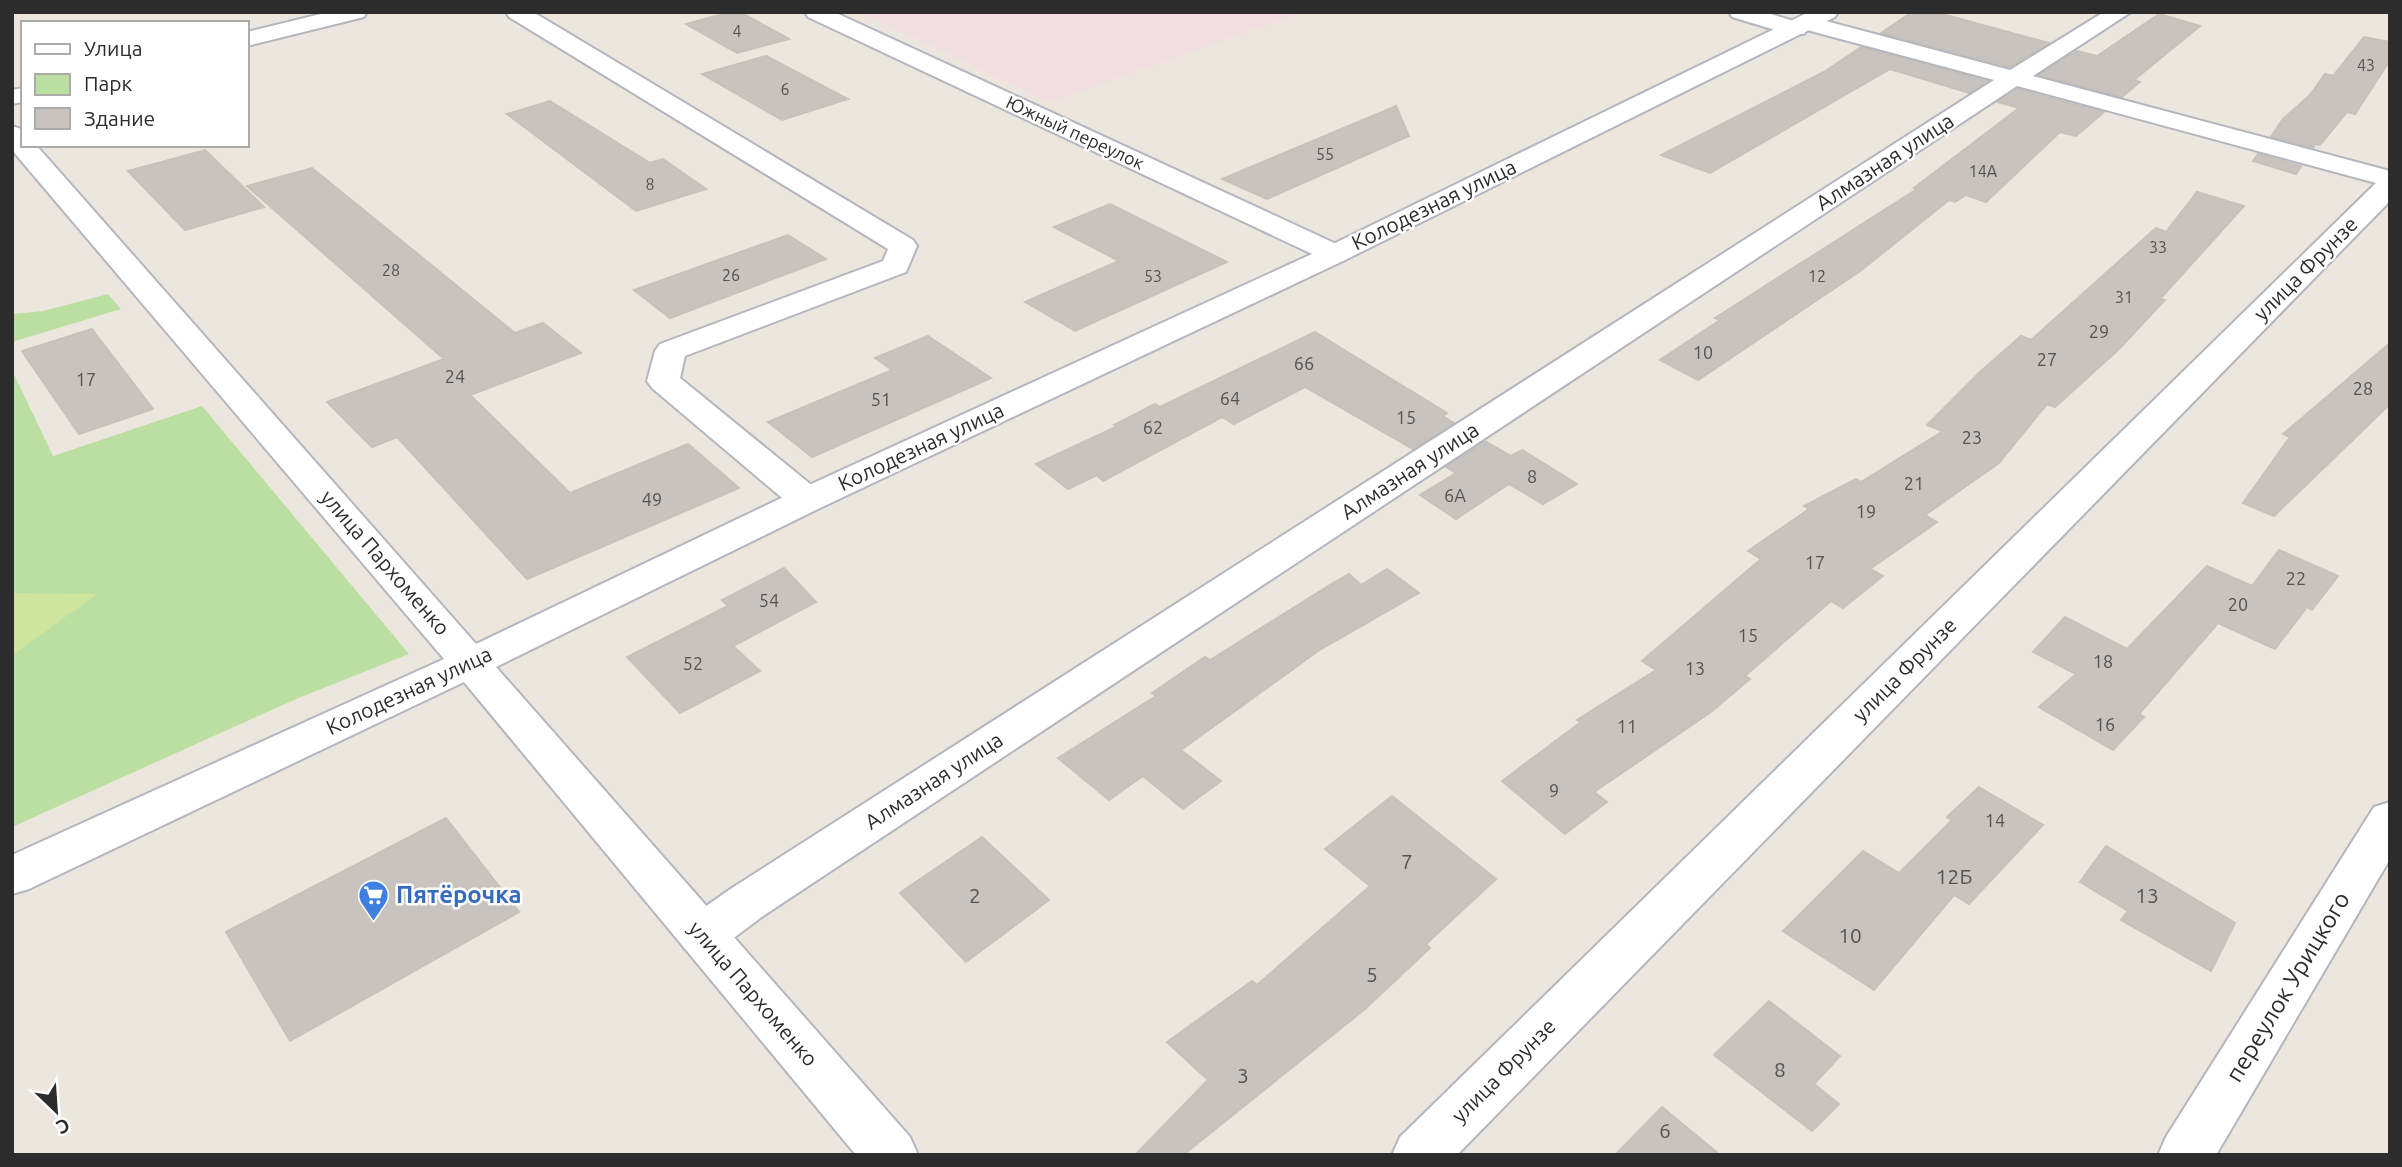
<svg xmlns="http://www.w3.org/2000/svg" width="2402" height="1167" viewBox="0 0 2402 1167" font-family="Ubuntu,sans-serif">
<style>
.medical{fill:#f2dee0}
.green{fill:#bbdfa0}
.pitch{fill:#cde59c}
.building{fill:#c8c3bf;stroke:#c8c1b9;stroke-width:2}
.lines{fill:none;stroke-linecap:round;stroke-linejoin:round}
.street-casing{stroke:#b3b6be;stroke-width:4}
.secondary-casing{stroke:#b3b6be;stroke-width:4}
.street{fill:#fff;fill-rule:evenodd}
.secondary{fill:#fff;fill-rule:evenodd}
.labels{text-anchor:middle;stroke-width:5;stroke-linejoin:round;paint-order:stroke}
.far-number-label{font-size:16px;fill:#535251}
.far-street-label{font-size:18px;fill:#2c2c2c;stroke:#fff}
.number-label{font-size:18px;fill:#535251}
.street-label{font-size:21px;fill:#2c2c2c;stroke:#fff}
.near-number-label{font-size:21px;fill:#535251}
.near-shop-label{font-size:24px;font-weight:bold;fill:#366cbe;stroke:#fff;text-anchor:start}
.near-street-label{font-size:24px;fill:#2c2c2c;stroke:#fff}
</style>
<rect width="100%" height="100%" fill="#ede6df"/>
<!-- medical -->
<polygon class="medical" points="859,12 1303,12 1050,102"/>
<!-- green -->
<g class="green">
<polygon points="108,294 121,309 12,342 12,314 43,311"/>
<polygon points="12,370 53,456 202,406 409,654 296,699 12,827"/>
</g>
<!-- pitch -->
<polygon class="pitch" points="12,593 97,594 12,656"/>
<!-- building -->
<g class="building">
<polygon points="730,12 740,12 789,39 737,53 686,24"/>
<polygon points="1912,12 1935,12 2049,43 2010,67 1881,33"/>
<polygon points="2159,14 2200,26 2134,80 2140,82 2122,97 2039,75 2077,51 2097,56"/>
<polygon points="2364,37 2390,42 2390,60 2355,114 2347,112 2320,145 2315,144 2313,148 2271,137 2283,119 2310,95 2325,74 2333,76"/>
<polygon points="1861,47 1988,81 1969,93 1890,69 1710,173 1661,155 1824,72"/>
<polygon points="766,56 848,99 782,120 702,74"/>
<polygon points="2017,89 2104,112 2076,136 2060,132 1986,202 1966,195 1955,202 1949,200 1859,272 1698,380 1660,360 1720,320 1715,318 1917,189 1914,188 2019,108 1998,102"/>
<polygon points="550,101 650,163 663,159 706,189 636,211 507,114"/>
<polygon points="1396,106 1409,136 1267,199 1222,179"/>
<polygon points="205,150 264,207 185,230 128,171"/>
<polygon points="2258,154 2301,166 2296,174 2253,161"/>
<polygon points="312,168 515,333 543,323 581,353 470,395 570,493 688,444 739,488 527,579 397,437 372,447 327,402 444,359 247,186"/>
<polygon points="2197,192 2244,206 2160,299 2165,300 2118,350 2055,407 2047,404 1999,463 1925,515 1937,522 1870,569 1883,576 1843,608 1831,601 1745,676 1750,679 1711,712 1594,792 1607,802 1565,834 1502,781 1581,722 1577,720 1656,670 1642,661 1761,559 1748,551 1809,509 1804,506 1856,479 1861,482 1943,431 1927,425 1980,372 2021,336 2031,340 2156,228 2166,232"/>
<polygon points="1110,204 1227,262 1075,331 1025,302 1119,261 1054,227"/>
<polygon points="788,235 826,259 670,318 634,290"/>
<polygon points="92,329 153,409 79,434 22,351"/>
<polygon points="1315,332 1447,413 1443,416 1454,423 1413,449 1305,387 1234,424 1222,417 1103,481 1097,475 1068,489 1036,464 1116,427 1114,425 1155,404 1160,407"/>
<polygon points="928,336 991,378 812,457 768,422 892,370 875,358"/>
<polygon points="2390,343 2390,404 2274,516 2243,503 2290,437 2283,434"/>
<polygon points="1485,441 1511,456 1522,450 1577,484 1543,504 1509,484 1456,519 1420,495 1456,473 1446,467"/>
<polygon points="2279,550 2338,576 2312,610 2307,607 2275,649 2218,623 2139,714 2144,717 2113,750 2039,707 2076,674 2033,652 2065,617 2127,649 2207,566 2252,586"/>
<polygon points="784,568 816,602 733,646 760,671 680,713 627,657 728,606 722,600"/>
<polygon points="1387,569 1419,593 1318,651 1181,750 1221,781 1183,809 1143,776 1109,800 1058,758 1156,696 1152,693 1205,657 1210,660 1333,583 1349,574 1361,585"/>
<polygon points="1979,787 2043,825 1969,904 1954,895 1874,990 1783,931 1863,851 1899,873 1952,820 1947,817"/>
<polygon points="1392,796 1496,879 1426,944 1430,948 1365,1009 1183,1155 1135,1155 1208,1080 1167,1042 1252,981 1257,985 1370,886 1325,849"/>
<polygon points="446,818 519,912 290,1041 226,932"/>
<polygon points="982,837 1049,900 966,962 900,893"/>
<polygon points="2106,846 2235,923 2211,971 2121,920 2128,911 2080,882"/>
<polygon points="1769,1001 1840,1056 1814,1084 1839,1104 1812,1131 1714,1055"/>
<polygon points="1662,1107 1720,1155 1615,1155"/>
</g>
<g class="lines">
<defs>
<g id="street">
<polygon points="329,12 367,12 364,17 247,46 247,32"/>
<polygon points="506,12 533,12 913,240 917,246 906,272 685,356 680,378 820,492 825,500 820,508 807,511 794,508 652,388 647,381 655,351 660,344 883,261 888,249 509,17"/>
<polygon points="805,12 834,12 1345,248 1349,254 1345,260 1335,263 1325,260 808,17"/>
<polygon points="1729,12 1764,12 1797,22 1807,16 2010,70 2104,12 2131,12 2033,76 2390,171 2390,201 1457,1155 1392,1155 1400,1137 2376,183 2017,86 763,916 719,949 702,955 685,949 678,935 685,921 729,890 1994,80 1807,30 1804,34 1788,34 1732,17"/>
<polygon points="23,88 23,102 12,104 12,90"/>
<polygon points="2390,802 2390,859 2216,1155 2158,1155 2166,1137 2374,807"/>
</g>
<polygon id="secondary" points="1809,12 1838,12 1835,17 1345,260 820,508 496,667 910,1137 918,1155 856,1155 464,682 29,889 12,894 12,855 444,659 12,150 12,126 21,129 23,145 36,145 476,644 794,492 1325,248"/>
</defs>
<!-- street casing -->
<use href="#street" class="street-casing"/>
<!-- secondary casing -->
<use href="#secondary" class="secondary-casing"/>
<!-- street -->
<use href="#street" class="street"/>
<!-- secondary -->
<use href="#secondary" class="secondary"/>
</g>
<!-- icons -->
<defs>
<symbol id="supermarket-pin" viewBox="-11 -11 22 30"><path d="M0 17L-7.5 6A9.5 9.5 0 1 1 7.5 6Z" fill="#3f7fe0" stroke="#fff"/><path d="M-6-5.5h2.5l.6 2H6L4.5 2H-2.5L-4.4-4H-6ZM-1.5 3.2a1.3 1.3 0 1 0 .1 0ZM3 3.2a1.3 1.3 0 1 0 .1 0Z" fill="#fff"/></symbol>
</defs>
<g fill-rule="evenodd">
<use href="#supermarket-pin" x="356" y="878" width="35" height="47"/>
</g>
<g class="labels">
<!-- far-number labels -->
<g class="far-number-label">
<text x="737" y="37">4</text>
<text x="2366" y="71">43</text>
<text x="785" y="95">6</text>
<text x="1325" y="160">55</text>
<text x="1983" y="177">14А</text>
<text x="650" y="190">8</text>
<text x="2158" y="253">33</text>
<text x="391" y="276">28</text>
<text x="731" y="281">26</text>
<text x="1153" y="282">53</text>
<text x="1817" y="282">12</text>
<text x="2124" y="303">31</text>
</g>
<!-- far-street labels -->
<g class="far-street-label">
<text transform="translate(1075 133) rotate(25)" y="6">Южный переулок</text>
</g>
<!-- number labels -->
<g class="number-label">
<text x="2099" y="338">29</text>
<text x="1703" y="359">10</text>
<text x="2047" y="366">27</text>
<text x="1304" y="370">66</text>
<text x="455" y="383">24</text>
<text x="86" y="386">17</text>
<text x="2363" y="395">28</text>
<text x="1230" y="405">64</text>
<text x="881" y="406">51</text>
<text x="1406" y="424">15</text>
<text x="1153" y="434">62</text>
<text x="1972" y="444">23</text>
<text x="1532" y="483">8</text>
<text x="1914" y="490">21</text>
<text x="1455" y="502">6А</text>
<text x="652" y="506">49</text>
<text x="1866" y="518">19</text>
<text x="1815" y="569">17</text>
<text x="2296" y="585">22</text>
<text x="769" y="607">54</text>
<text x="2238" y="611">20</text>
<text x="1748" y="642">15</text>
<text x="2103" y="668">18</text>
<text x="693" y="670">52</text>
<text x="1695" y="675">13</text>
<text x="2105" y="731">16</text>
<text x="1627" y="733">11</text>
<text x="1554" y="797">9</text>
<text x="1995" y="827">14</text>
</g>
<!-- street labels -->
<g class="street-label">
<text transform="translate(1885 162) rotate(-33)" y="7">Алмазная улица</text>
<text transform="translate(1434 205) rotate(-26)" y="7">Колодезная улица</text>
<text transform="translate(2306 269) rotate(-45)" y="7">улица Фрунзе</text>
<text transform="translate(921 447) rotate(-25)" y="7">Колодезная улица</text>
<text transform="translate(1410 471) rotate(-33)" y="7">Алмазная улица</text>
<text transform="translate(385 563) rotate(49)" y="7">улица Пархоменко</text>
<text transform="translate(1905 670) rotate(-45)" y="7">улица Фрунзе</text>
<text transform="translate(409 691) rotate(-25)" y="7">Колодезная улица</text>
<text transform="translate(934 781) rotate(-33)" y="7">Алмазная улица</text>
<text transform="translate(753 994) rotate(49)" y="7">улица Пархоменко</text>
<text transform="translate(1504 1071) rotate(-45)" y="7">улица Фрунзе</text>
</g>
<!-- near-number labels -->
<g class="near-number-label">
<text x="1407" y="869">7</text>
<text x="1954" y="884">12Б</text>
<text x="975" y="903">2</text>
<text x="2147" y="903">13</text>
<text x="1850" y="943">10</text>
<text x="1372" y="982">5</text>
<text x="1780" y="1077">8</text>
<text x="1243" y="1083">3</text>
<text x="1665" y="1138">6</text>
</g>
<!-- near-shop labels -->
<g class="near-shop-label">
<text x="396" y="903">Пятёрочка</text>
</g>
<!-- near-street labels -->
<g class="near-street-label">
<text transform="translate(2288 987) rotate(-59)" y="8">переулок Урицкого</text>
</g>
</g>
<!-- border -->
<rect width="2402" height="1167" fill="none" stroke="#2c2c2c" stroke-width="28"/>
<!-- legend -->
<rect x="21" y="21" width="228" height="126" fill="#ffffff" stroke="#ababab" stroke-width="2"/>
<rect x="35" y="44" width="35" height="10" fill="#ffffff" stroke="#ababab" stroke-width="2"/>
<text x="84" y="56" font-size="21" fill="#2c2c2c">Улица</text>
<rect x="35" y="74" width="35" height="21" fill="#bbdfa0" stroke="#ababab" stroke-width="2"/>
<text x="84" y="91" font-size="21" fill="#2c2c2c">Парк</text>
<rect x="35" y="108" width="35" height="21" fill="#c8c3bf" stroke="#ababab" stroke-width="2"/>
<text x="84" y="126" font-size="21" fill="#2c2c2c">Здание</text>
<!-- north arrow -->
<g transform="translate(56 1111) rotate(155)" stroke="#ffffff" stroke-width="5" paint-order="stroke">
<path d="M0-5L12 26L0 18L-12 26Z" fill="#2c2c2c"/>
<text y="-10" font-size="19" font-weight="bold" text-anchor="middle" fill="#2c2c2c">С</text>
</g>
</svg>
